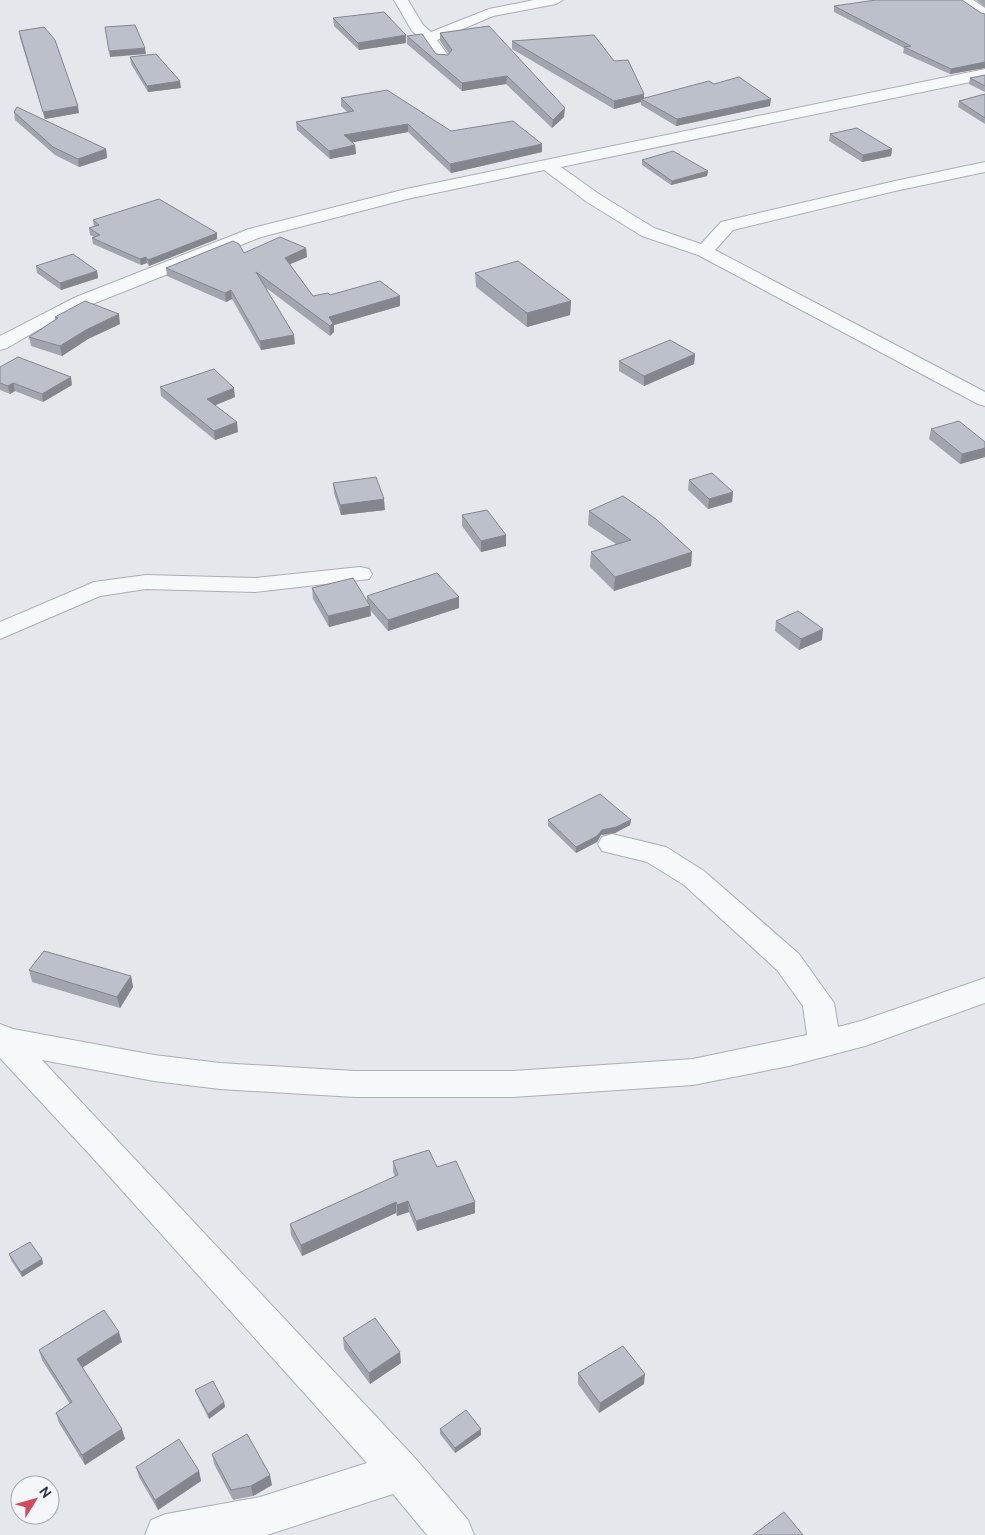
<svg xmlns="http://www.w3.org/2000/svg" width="985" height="1535" viewBox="0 0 985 1535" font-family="Cabin,sans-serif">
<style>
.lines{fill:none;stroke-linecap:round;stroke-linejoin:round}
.street-casing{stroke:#a9aeb7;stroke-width:2}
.street{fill:#f7f8fa;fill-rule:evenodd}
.wall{fill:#a1a5ae}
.shaded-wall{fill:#83868d}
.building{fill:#bbc0ca;stroke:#83868d}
</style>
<rect width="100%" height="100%" fill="#e4e7ec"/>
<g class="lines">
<defs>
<g id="street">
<polygon points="394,0 408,0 423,25 431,32 489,9 534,0 563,0 556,4 493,16 437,40 450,58 448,61 438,61 424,41 412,31"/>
<polygon points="956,0 973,0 985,8 985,18 980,17"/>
<polygon points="985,69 985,79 561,167 599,194 654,228 701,244 721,222 895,181 985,162 985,172 895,191 733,230 715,250 985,392 985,406 978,404 698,255 642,236 587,202 544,170 407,199 261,237 90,305 36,331 7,348 0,350 0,336 76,297 249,229 406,189"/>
<polygon points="360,567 369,569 372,574 369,579 255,592 146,589 100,596 0,639 0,622 94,582 146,575 255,578"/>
<polygon points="612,834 666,847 704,871 799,954 834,1003 838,1027 861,1021 985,978 985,1003 865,1046 789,1066 693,1085 513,1097 355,1097 220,1089 154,1081 42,1060 415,1458 468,1520 474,1535 427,1535 393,1494 267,1535 145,1535 151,1520 166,1514 260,1497 367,1463 92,1157 0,1058 0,1024 13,1029 154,1055 220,1063 355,1071 513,1071 693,1059 807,1035 803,1006 777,970 684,885 647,862 602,851 598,844 602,837"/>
</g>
</defs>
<!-- street casing -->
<use href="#street" class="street-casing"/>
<!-- street -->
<use href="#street" class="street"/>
</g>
<!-- wall -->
<g class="wall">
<polygon points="976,0 985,0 985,7"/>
<polygon points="834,6 985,14 985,68 950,74 903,53 904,48 834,12"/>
<polygon points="333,18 406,43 359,50 334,26"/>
<polygon points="489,26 564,117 552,128 506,84 462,91 407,44 407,36 436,54 448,55 449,54 440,41 440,33"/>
<polygon points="19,31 79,113 45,119 20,38"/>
<polygon points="512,41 644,98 714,84 770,106 676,126 641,105 641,102 614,109 512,49"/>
<polygon points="130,57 181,88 148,92 131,64"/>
<polygon points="985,75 985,92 969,84 970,78"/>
<polygon points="985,94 985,124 958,107 959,101"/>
<polygon points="341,98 451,131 542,144 542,152 451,173 408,132 352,142 355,145 356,154 330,159 297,130 296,122 347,112 341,106"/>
<polygon points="14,112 106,149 107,158 79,167 55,155 15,120"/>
<polygon points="830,134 892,149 891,156 862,162 829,141"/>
<polygon points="642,160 708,171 707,176 671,185 642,165"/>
<polygon points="93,220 217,233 217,239 149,266 147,263 141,265 93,244 92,238 94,237 90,235 89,228 94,227"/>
<polygon points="306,248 307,257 290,264 313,296 330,295 400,306 334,325 334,332 330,336 265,287 295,344 261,350 232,299 226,302 167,276 166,268 244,253"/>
<polygon points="36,266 97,271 98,278 61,290 37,273"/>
<polygon points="475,273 571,301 570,315 527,327 476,287"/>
<polygon points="55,317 120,324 88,339 62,356 31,346 29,337 55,320"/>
<polygon points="695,354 694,364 644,386 619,371 619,361"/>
<polygon points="0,367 72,385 43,402 15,391 10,394 0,390"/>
<polygon points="160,387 235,397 215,405 238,432 215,440 161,396"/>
<polygon points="931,429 985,442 985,457 960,464 929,439"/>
<polygon points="689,480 733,492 732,502 708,509 688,490"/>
<polygon points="333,483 385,510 341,515 334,493"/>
<polygon points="589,511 692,552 691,566 614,591 590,567 591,552 616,544 588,525"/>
<polygon points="462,515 506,535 506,546 481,552 462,526"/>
<polygon points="312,588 367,601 367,596 459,597 459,608 388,631 370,610 371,616 329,627 313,599"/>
<polygon points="776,621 822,640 799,650 775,631"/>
<polygon points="548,820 631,820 630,825 615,833 601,835 597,842 576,853 548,826"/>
<polygon points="29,970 131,976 133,987 120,1008 32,982"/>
<polygon points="393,1161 437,1167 475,1202 475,1213 417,1231 409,1212 397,1216 396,1213 302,1256 291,1235 290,1224 395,1177 393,1172"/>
<polygon points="9,1254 42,1259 43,1264 22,1277 11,1260"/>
<polygon points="343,1338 401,1363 370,1384 344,1349"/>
<polygon points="122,1342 82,1368 125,1439 85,1465 59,1423 56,1413 70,1404 42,1360 39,1350"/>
<polygon points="578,1373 644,1384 599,1413 578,1384"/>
<polygon points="195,1390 224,1402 225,1407 209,1419 197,1395"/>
<polygon points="440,1429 481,1435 455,1453 440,1434"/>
<polygon points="212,1454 272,1485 253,1496 233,1500 214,1464"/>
<polygon points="136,1467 199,1471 201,1481 158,1510 139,1477"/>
</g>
<!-- shaded-wall -->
<g class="shaded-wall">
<polygon points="406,35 406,43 359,50 358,43"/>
<polygon points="145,48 146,54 110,57 109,51"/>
<polygon points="985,62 985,68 950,74 951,69"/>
<polygon points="507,76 506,84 462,91 462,83"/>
<polygon points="180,81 181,88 148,92 147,86"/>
<polygon points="644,94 644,100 641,99 641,102 614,109 614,101"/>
<polygon points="771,99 770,106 676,126 677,119"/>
<polygon points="78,106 79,113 45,119 43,112"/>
<polygon points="565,108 564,117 552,128 553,120"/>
<polygon points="408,124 408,132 344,144 344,135"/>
<polygon points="542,144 542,152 451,173 450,164"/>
<polygon points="355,145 356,154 330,159 329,151"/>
<polygon points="106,149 107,158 79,167 78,159"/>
<polygon points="892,149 891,156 862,162 863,155"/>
<polygon points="708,171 707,176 671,185 672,181"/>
<polygon points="217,233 217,239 149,266 148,260"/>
<polygon points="306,248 307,257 286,266 285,258"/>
<polygon points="146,257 147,263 141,265 140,259"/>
<polygon points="97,271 98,278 61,290 60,283"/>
<polygon points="231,290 232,299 226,302 225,293"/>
<polygon points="400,296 400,306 334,325 334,332 330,336 329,317"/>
<polygon points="571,301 570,315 527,327 527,313"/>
<polygon points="119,314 120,324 88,339 62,356 60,346 86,330"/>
<polygon points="294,335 295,344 261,350 260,341"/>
<polygon points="695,354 694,364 644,386 644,376"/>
<polygon points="71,377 72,385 43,402 42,394"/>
<polygon points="13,383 15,391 10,394 8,386"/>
<polygon points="234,388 235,397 209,408 207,399"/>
<polygon points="237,422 238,432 215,440 214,431"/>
<polygon points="985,448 985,457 960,464 962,454"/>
<polygon points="733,492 732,502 708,509 709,499"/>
<polygon points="384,499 385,510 341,515 340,505"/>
<polygon points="506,535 506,546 481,552 481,541"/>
<polygon points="692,552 691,566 614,591 615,577"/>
<polygon points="459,597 459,608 388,631 388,620"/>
<polygon points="370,606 371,616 329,627 328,616"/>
<polygon points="823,629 822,640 799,650 801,639"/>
<polygon points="631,820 630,825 615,833 601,835 597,842 576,853 576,847 602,830"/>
<polygon points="131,976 133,987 120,1008 117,997"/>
<polygon points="408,1201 409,1212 397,1216 397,1205"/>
<polygon points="396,1202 396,1213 302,1256 301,1245"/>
<polygon points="475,1202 475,1213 417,1231 416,1221"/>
<polygon points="42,1259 43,1264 22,1277 21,1272"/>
<polygon points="119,1332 122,1342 80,1369 77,1359"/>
<polygon points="400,1352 401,1363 370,1384 369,1373"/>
<polygon points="645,1374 644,1384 599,1413 600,1403"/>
<polygon points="224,1402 225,1407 209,1419 208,1414"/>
<polygon points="122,1429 125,1439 85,1465 82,1455"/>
<polygon points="481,1429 481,1435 455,1453 455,1448"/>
<polygon points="199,1471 201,1481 158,1510 155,1500"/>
<polygon points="270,1475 272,1485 253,1496 251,1486"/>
</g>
<!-- building -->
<g class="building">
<polygon points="876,0 962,0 981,13 985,14 985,62 951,69 904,47 911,46 834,6"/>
<polygon points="384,12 406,35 358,43 333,18"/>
<polygon points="135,25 145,48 109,51 105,27"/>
<polygon points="489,26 565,108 553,120 507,76 462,83 407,36 422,34 436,54 448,55 452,50 440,33"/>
<polygon points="44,27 55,40 78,106 43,112 19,31"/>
<polygon points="594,35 614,61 628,60 644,94 614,101 512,41"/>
<polygon points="156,54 180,81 147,86 130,57"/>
<polygon points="985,75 985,86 970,78"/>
<polygon points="739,77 771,99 677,119 641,99 709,81 714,84"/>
<polygon points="387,90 451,131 513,121 542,144 450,164 408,124 344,135 355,145 329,151 296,122 354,111 341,98"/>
<polygon points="985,94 985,118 959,101"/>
<polygon points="17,107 106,149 78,159 53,147 14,112"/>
<polygon points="857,128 892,149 863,155 830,134"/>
<polygon points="673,151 708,171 672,181 642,160"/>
<polygon points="159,199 217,233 148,260 146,257 140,259 92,238 100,235 89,228 99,225 93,220"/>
<polygon points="280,237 306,248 285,258 313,296 328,293 330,295 380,281 400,296 329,317 333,323 330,326 256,272 294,335 260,341 231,290 225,293 166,268 233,241 239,244 244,253"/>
<polygon points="73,254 97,271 60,283 36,266"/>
<polygon points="518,261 571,301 527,313 475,273"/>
<polygon points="85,301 119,314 86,330 60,346 29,337 58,318 55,317"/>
<polygon points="670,340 695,354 644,376 619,361"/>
<polygon points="18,357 71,377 42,394 13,383 8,386 0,383 0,367"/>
<polygon points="214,369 234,388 207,399 237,422 214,431 160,387"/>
<polygon points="959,421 985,442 985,448 962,454 931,429"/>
<polygon points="712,473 733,492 709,499 689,480"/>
<polygon points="376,477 384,499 340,505 333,483"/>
<polygon points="623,496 656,519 692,552 615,577 591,552 631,540 589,511"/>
<polygon points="487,510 506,535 481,541 462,515"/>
<polygon points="437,573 459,597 388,620 367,596"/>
<polygon points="353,578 370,606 328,616 312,588"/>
<polygon points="798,611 823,629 801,639 776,621"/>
<polygon points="600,794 631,820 616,827 602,830 597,836 576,847 548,820"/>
<polygon points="44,951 131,976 117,997 29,970"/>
<polygon points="429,1150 437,1167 456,1161 475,1202 416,1221 408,1201 397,1205 396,1202 301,1245 290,1224 398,1175 393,1161"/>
<polygon points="30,1242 42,1259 21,1272 9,1254"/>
<polygon points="104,1310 119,1332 77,1359 122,1429 82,1455 56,1413 72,1402 39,1350"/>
<polygon points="375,1318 400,1352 369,1373 343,1338"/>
<polygon points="623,1346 645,1374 600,1403 578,1373"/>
<polygon points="213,1381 224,1402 208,1414 195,1390"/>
<polygon points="466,1410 481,1429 455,1448 440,1429"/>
<polygon points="247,1434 270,1475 251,1486 231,1490 212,1454"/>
<polygon points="179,1439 199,1471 155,1500 136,1467"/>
<polygon points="784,1512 803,1535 753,1535"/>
</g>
<!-- north arrow -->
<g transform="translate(35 1500) rotate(53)"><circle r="24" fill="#f4f6f9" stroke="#a4a8b1"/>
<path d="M0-4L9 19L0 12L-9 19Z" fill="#d1495b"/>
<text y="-8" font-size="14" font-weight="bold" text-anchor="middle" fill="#2b3445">N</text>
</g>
</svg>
